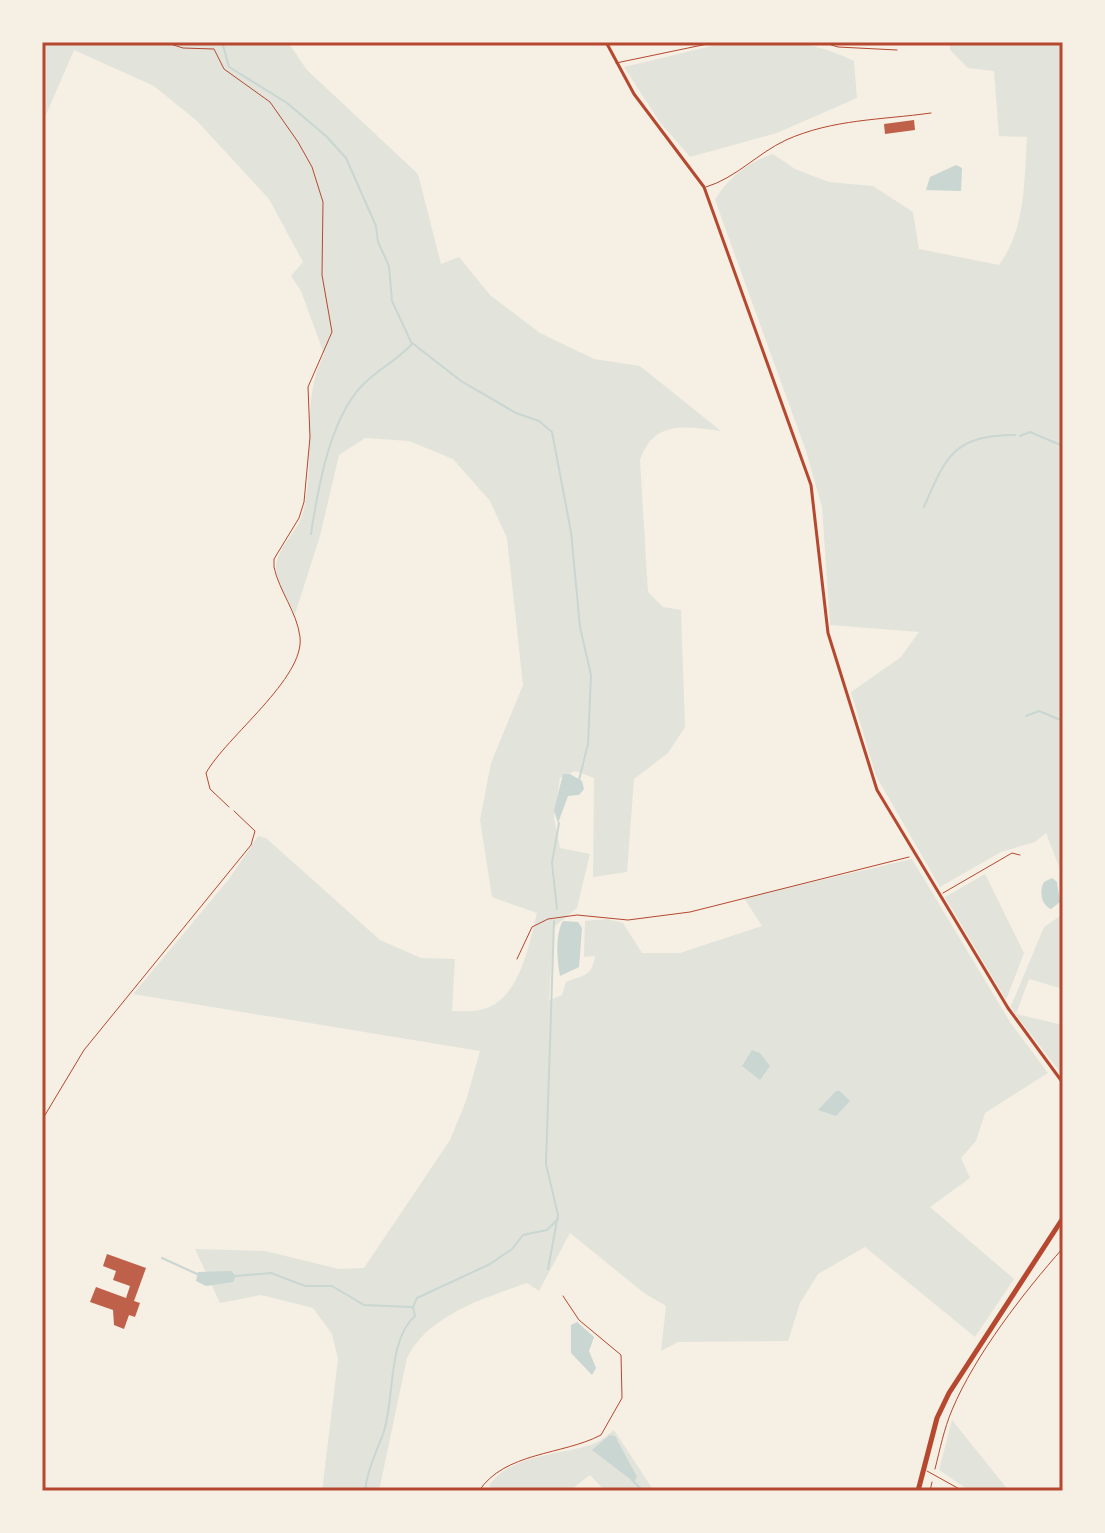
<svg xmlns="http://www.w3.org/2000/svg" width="1105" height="1533" viewBox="0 0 1105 1533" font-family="'Public Sans',sans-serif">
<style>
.green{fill:#e2e4dc}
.water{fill:#c9d6d2}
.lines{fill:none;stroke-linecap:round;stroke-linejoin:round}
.stream{stroke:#c9d6d2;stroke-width:2}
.building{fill:#bf614a}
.path{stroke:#b5482f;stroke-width:1}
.service{stroke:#b5482f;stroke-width:1}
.minor{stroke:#b5482f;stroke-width:3}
.primary{stroke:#b5482f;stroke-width:5}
.neatline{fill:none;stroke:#b5482f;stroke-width:3}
</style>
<rect width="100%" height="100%" fill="#f6efe4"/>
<!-- green -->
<g class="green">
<path d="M42,42h246l19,28 111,104 23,90 18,-7 31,38 50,38 54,26 46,7 81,65c-34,-4 -67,-12 -81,29l8,132 15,15 18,3 4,117 -17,26 -34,26 -7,93 -34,5 1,-99 -19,-7 -15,7 -6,40 6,30 30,6 -13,54 -23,19 -5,73 13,-5 4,-13c17,-7 26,-5 29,-26l-11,1 1,-36 22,-2 16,4 19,30h38l82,-27 -18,-28 168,-39 98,163 38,51 -63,40 -9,28 -15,17 9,20 -40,29 84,72 -39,58 -110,-90 -47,27 -18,29 -12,38 -110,1 -17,9 5,-45 -22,-13 -74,-60 -31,58 -12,-8c-43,15 -99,32 -120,75l-28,133h-57l16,-132 -6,-25 -19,-26 -52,-13 -41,8 -25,-54 70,2 74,18 25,-1 86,-128 16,-39 14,-50 -347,-57 96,-115 29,-43 8,2 114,102 41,18 34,1 -3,52c10,0 23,1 32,-2 36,-11 45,-64 53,-96l-45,-16 -12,-77 11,-57 32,-78 -16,-147 -17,-37 -37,-42 -44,-18 -44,-3 -26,17 -19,81 -25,78c-7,-14 -18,-30 -19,-46 0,-20 22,-36 27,-56 14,-53 -4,-110 21,-158l-23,-63 -10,-15 12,-14 -34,-63 -72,-78 -43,-35 -80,-36 -32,74z"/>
<path d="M728,42c52,0 78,-4 126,19l3,37 -80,35 -87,24 -31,-36 -35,-54z"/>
<path d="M950,42h113v835l-17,-44 -11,9 -34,10 -61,35 -64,-111 -25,-84 50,-35 18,-25 -89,-7 -8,-118 -16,-56 -91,-251c10,-20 36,-40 58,-46l22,15 34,13 44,4 40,26 6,37 80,16c27,-37 25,-83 28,-128l-28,-1 -5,-65 -26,-3 -18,-18z"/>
<polygon points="985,874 1024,953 1006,1000 945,897"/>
<polygon points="1063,914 1063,989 1029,979 1016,1014 1063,1025 1063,1076 1016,1015 1011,1006 1044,927"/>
<polygon points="952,1420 1009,1491 970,1491 939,1470"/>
<path d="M614,1430l40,61h-49l-15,-16 -21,16h-71l-9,-5c19,-30 67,-31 98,-40 10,-2 19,-10 27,-16z"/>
</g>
<!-- water -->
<g class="water">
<polygon points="956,165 962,168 961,191 926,190 930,177"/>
<polygon points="563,774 570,774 582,781 584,789 579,795 568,796 558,823 554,810"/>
<path d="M1052,878l5,4 3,20 -9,7c-10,-4 -12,-18 -7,-27z"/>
<path d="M563,921l15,1 4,6 -3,39 -19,9c-3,-15 -5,-42 3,-55z"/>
<polygon points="752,1050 760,1053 770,1066 760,1080 742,1066"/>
<polygon points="836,1091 840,1091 850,1101 836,1116 818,1110"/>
<polygon points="231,1271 236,1276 233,1282 206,1286 196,1281 198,1272"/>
<polygon points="577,1322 594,1337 589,1351 596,1368 592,1375 571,1353 571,1325"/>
<polygon points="610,1435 615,1436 637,1477 634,1482 592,1450"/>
</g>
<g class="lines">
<!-- stream -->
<g class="stream">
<polyline points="222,42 229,67 287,103 326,136 346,158 376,226 378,242 389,266 392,301 411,342 461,381 516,413 539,421 552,432 571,532 580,627 591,675 588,744 579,780"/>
<polyline points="1020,436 1030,432 1063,446"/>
<path d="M924,507c22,-51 30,-72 91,-72"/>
<path d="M311,534c7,-47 20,-124 58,-155 16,-14 28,-19 43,-35"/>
<polyline points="1026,716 1039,711 1063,721"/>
<polyline points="557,909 552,863 559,823"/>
<polyline points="162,1258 197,1274"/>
<polyline points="548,1269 558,1215 546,1164 554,921"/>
<polyline points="235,1276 271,1273 305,1286 332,1286 364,1305 411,1307"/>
<polyline points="632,1480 643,1491"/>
<path d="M365,1491c2,-19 11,-39 18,-57 12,-33 4,-94 32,-118l-2,-9 4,-9 73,-34 22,-15 11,-14 24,-5 11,-11"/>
</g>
</g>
<!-- building -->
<g class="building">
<polygon points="914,120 915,130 885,134 884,124"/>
<polygon points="107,1254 146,1268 134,1301 140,1303 135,1317 129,1315 124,1329 114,1325 113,1310 90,1302 96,1287 126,1298 130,1286 113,1280 116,1271 103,1266"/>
</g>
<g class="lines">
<!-- path -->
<g class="path">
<path d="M164,42l19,6 31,1 10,20 46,33 28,40 14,25 11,35 -1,73 10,57 -24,55 2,50 -6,65 -5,16 -25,41v8c5,24 23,45 26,70 5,41 -74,100 -94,136l4,16 19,18"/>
<polyline points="517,959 532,927 548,919 577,915 628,920 690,912 909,857"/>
<path d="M935,1469c5,-20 9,-40 17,-59 23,-55 72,-118 111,-162"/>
<polyline points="930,1491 932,1482"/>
</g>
<!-- service -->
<g class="service">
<polyline points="822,42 838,47 897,50"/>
<polyline points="616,63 717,42"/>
<path d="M706,187c30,-9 52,-34 80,-47 47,-21 95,-20 145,-27"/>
<polyline points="943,893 1012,853 1020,855"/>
<polyline points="42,1120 84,1050 251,845 255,831 234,811"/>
<polyline points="927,1471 963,1491"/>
<path d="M479,1491c25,-39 84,-36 122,-56l21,-37 -1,-43 -42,-35 -16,-24"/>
</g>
<!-- minor -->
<polyline class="minor" points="606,42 634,94 704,187 811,485 828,633 877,790 1008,1008 1063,1083"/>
<!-- primary -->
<polyline class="primary" points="918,1491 937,1418 949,1393 1063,1218"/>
</g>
<!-- border -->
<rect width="1105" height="1533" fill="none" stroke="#f6efe4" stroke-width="88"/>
<rect x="44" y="44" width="1017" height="1445" class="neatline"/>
</svg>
